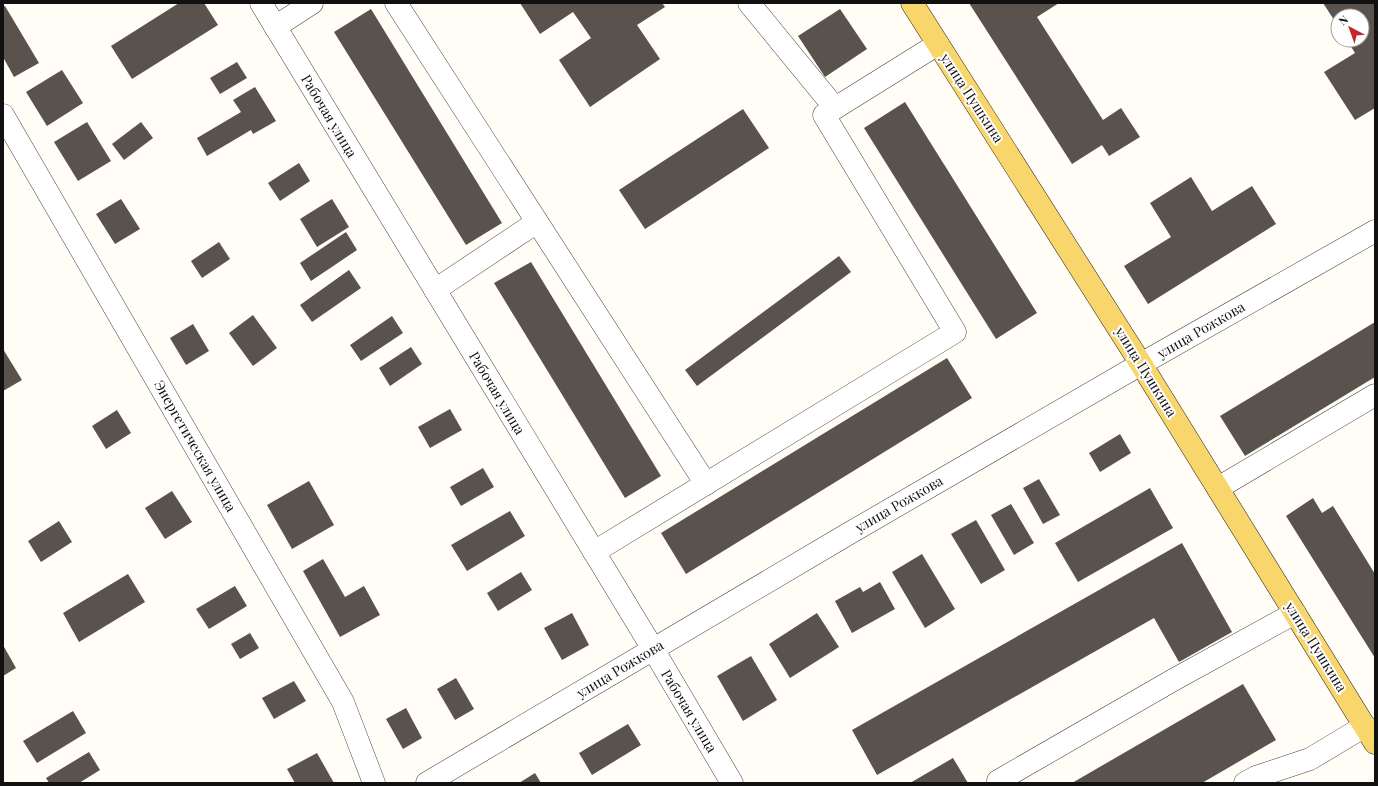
<svg xmlns="http://www.w3.org/2000/svg" width="1378" height="786" viewBox="0 0 1378 786" font-family="'Playfair Display',serif">
<style>
.building{fill:#5a524d}
.lines{fill:none;stroke-linecap:round;stroke-linejoin:round}
.minor-casing{stroke:#444;stroke-width:23}
.major-casing{stroke:#222;stroke-width:23}
.minor{stroke:#fff;stroke-width:22}
.major{stroke:#f9d66b;stroke-width:22}
.labels{text-anchor:middle;stroke-width:4;stroke-linejoin:round;paint-order:stroke}
.street-label{font-size:14px;fill:#111;stroke:#fff}
</style>
<rect width="100%" height="100%" fill="#fffdf5"/>
<!-- building -->
<g class="building">
<polygon points="179,3 204,3 218,25 132,79 111,46"/>
<polygon points="520,3 662,3 665,7 637,25 660,59 590,107 559,60 591,38 573,12 540,34"/>
<polygon points="969,3 1059,3 1037,17 1103,120 1121,108 1140,137 1109,156 1102,145 1072,164"/>
<polygon points="1323,3 1375,3 1375,108 1355,120 1324,72 1355,53 1347,40 1362,40 1362,16 1338,16 1338,26"/>
<polygon points="5,6 39,63 14,77 3,57 3,7"/>
<polygon points="371,9 502,223 466,245 334,32"/>
<polygon points="840,9 867,49 825,77 798,36"/>
<polygon points="237,62 247,78 220,94 210,78"/>
<polygon points="62,70 83,103 47,126 26,92"/>
<polygon points="255,87 276,121 253,134 251,130 207,156 197,138 241,112 233,100"/>
<polygon points="905,102 1037,313 996,339 864,128"/>
<polygon points="743,109 769,148 645,229 619,190"/>
<polygon points="87,122 111,161 78,181 54,142"/>
<polygon points="141,122 153,138 124,160 112,144"/>
<polygon points="299,163 310,181 280,201 268,183"/>
<polygon points="1191,177 1212,211 1252,186 1276,224 1148,304 1124,266 1171,237 1150,203"/>
<polygon points="121,199 140,229 115,244 96,214"/>
<polygon points="332,199 349,227 317,247 300,219"/>
<polygon points="346,232 357,250 311,281 300,263"/>
<polygon points="219,242 230,259 202,278 191,261"/>
<polygon points="839,256 851,272 697,386 685,370"/>
<polygon points="531,262 661,476 625,498 494,283"/>
<polygon points="349,270 361,288 312,322 300,305"/>
<polygon points="253,315 277,348 253,366 229,333"/>
<polygon points="392,316 403,333 361,361 350,345"/>
<polygon points="1375,322 1375,377 1245,456 1220,416"/>
<polygon points="193,324 209,351 186,365 170,338"/>
<polygon points="411,347 422,364 390,386 379,368"/>
<polygon points="3,349 22,380 3,391"/>
<polygon points="947,358 972,398 686,574 661,533"/>
<polygon points="450,409 462,430 430,448 418,427"/>
<polygon points="117,410 131,433 106,449 92,426"/>
<polygon points="1120,434 1131,453 1100,472 1089,453"/>
<polygon points="483,468 494,487 461,506 450,487"/>
<polygon points="1039,479 1060,515 1043,524 1023,488"/>
<polygon points="309,481 334,525 292,549 267,505"/>
<polygon points="1150,488 1173,528 1078,582 1055,543"/>
<polygon points="172,491 192,522 165,539 145,508"/>
<polygon points="1313,498 1322,513 1333,506 1375,574 1375,658 1286,516"/>
<polygon points="1011,504 1034,543 1014,555 991,515"/>
<polygon points="510,511 525,536 467,571 451,545"/>
<polygon points="976,520 1005,570 981,584 951,534"/>
<polygon points="59,521 72,542 41,562 28,541"/>
<polygon points="1182,543 1232,632 1179,662 1154,618 877,775 852,730"/>
<polygon points="922,554 955,609 925,628 892,572"/>
<polygon points="323,559 345,597 364,586 380,615 340,637 303,571"/>
<polygon points="521,572 532,590 498,611 487,593"/>
<polygon points="128,574 145,602 79,642 63,613"/>
<polygon points="880,582 895,609 852,633 835,601 860,587 863,592"/>
<polygon points="235,586 247,606 209,629 196,609"/>
<polygon points="572,613 589,645 562,660 544,628"/>
<polygon points="817,613 839,647 790,678 769,644"/>
<polygon points="250,633 259,648 240,659 231,644"/>
<polygon points="3,645 16,668 3,676"/>
<polygon points="751,656 777,700 743,721 717,676"/>
<polygon points="456,678 474,709 455,720 437,689"/>
<polygon points="294,681 306,701 274,719 262,698"/>
<polygon points="1243,684 1276,740 1202,783 1072,783"/>
<polygon points="406,708 422,738 403,749 386,719"/>
<polygon points="73,711 86,733 37,763 23,741"/>
<polygon points="628,724 641,745 592,775 579,753"/>
<polygon points="89,752 100,770 79,783 49,783 46,778"/>
<polygon points="317,753 334,783 295,783 287,769"/>
<polygon points="953,758 968,783 910,783"/>
<polygon points="535,773 541,783 519,783"/>
</g>
<g class="lines">
<defs>
<g id="minor">
<polyline points="261,3 653,649 732,783"/>
<polyline points="396,3 706,484"/>
<polyline points="749,3 835,108"/>
<polyline points="275,27 312,3"/>
<polyline points="3,115 343,702 374,783"/>
<polyline points="435,290 537,222"/>
<polyline points="1218,488 1375,395"/>
<polyline points="594,552 955,332 824,115 938,44"/>
<polyline points="998,781 1175,679 1295,613"/>
<polyline points="427,783 848,534 1141,364 1375,231"/>
<polyline points="1245,783 1256,777 1310,759 1365,726"/>
</g>
<polyline id="major" points="912,3 1141,364 1375,743"/>
</defs>
<!-- minor casing -->
<use href="#minor" class="minor-casing"/>
<!-- major casing -->
<use href="#major" class="major-casing"/>
<!-- minor -->
<use href="#minor" class="minor"/>
<!-- major -->
<use href="#major" class="major"/>
</g>
<g class="labels">
<!-- street labels -->
<g class="street-label">
<text transform="translate(972 98) rotate(57)" y="5">улица Пушкина</text>
<text transform="translate(329 116) rotate(59)" y="5">Рабочая улица</text>
<text transform="translate(1201 330) rotate(-30)" y="5">улица Рожкова</text>
<text transform="translate(1146 372) rotate(58)" y="5">улица Пушкина</text>
<text transform="translate(497 393) rotate(59)" y="5">Рабочая улица</text>
<text transform="translate(195 446) rotate(60)" y="5">Энергетическая улица</text>
<text transform="translate(899 504) rotate(-30)" y="5">улица Рожкова</text>
<text transform="translate(1316 647) rotate(58)" y="5">улица Пушкина</text>
<text transform="translate(620 669) rotate(-31)" y="5">улица Рожкова</text>
<text transform="translate(689 711) rotate(59)" y="5">Рабочая улица</text>
</g>
</g>
<!-- border -->
<rect width="1378" height="786" fill="none" stroke="#111111" stroke-width="8"/>
<!-- north arrow -->
<g transform="translate(1350 28) rotate(319)"><circle r="19" fill="#ffffff" stroke="#a0a0a0"/>
<path d="M0-3L7 15L0 10L-7 15Z" fill="#c4262e"/>
<text y="-6" font-size="11" font-weight="bold" text-anchor="middle" fill="#111111">N</text>
</g>
</svg>
